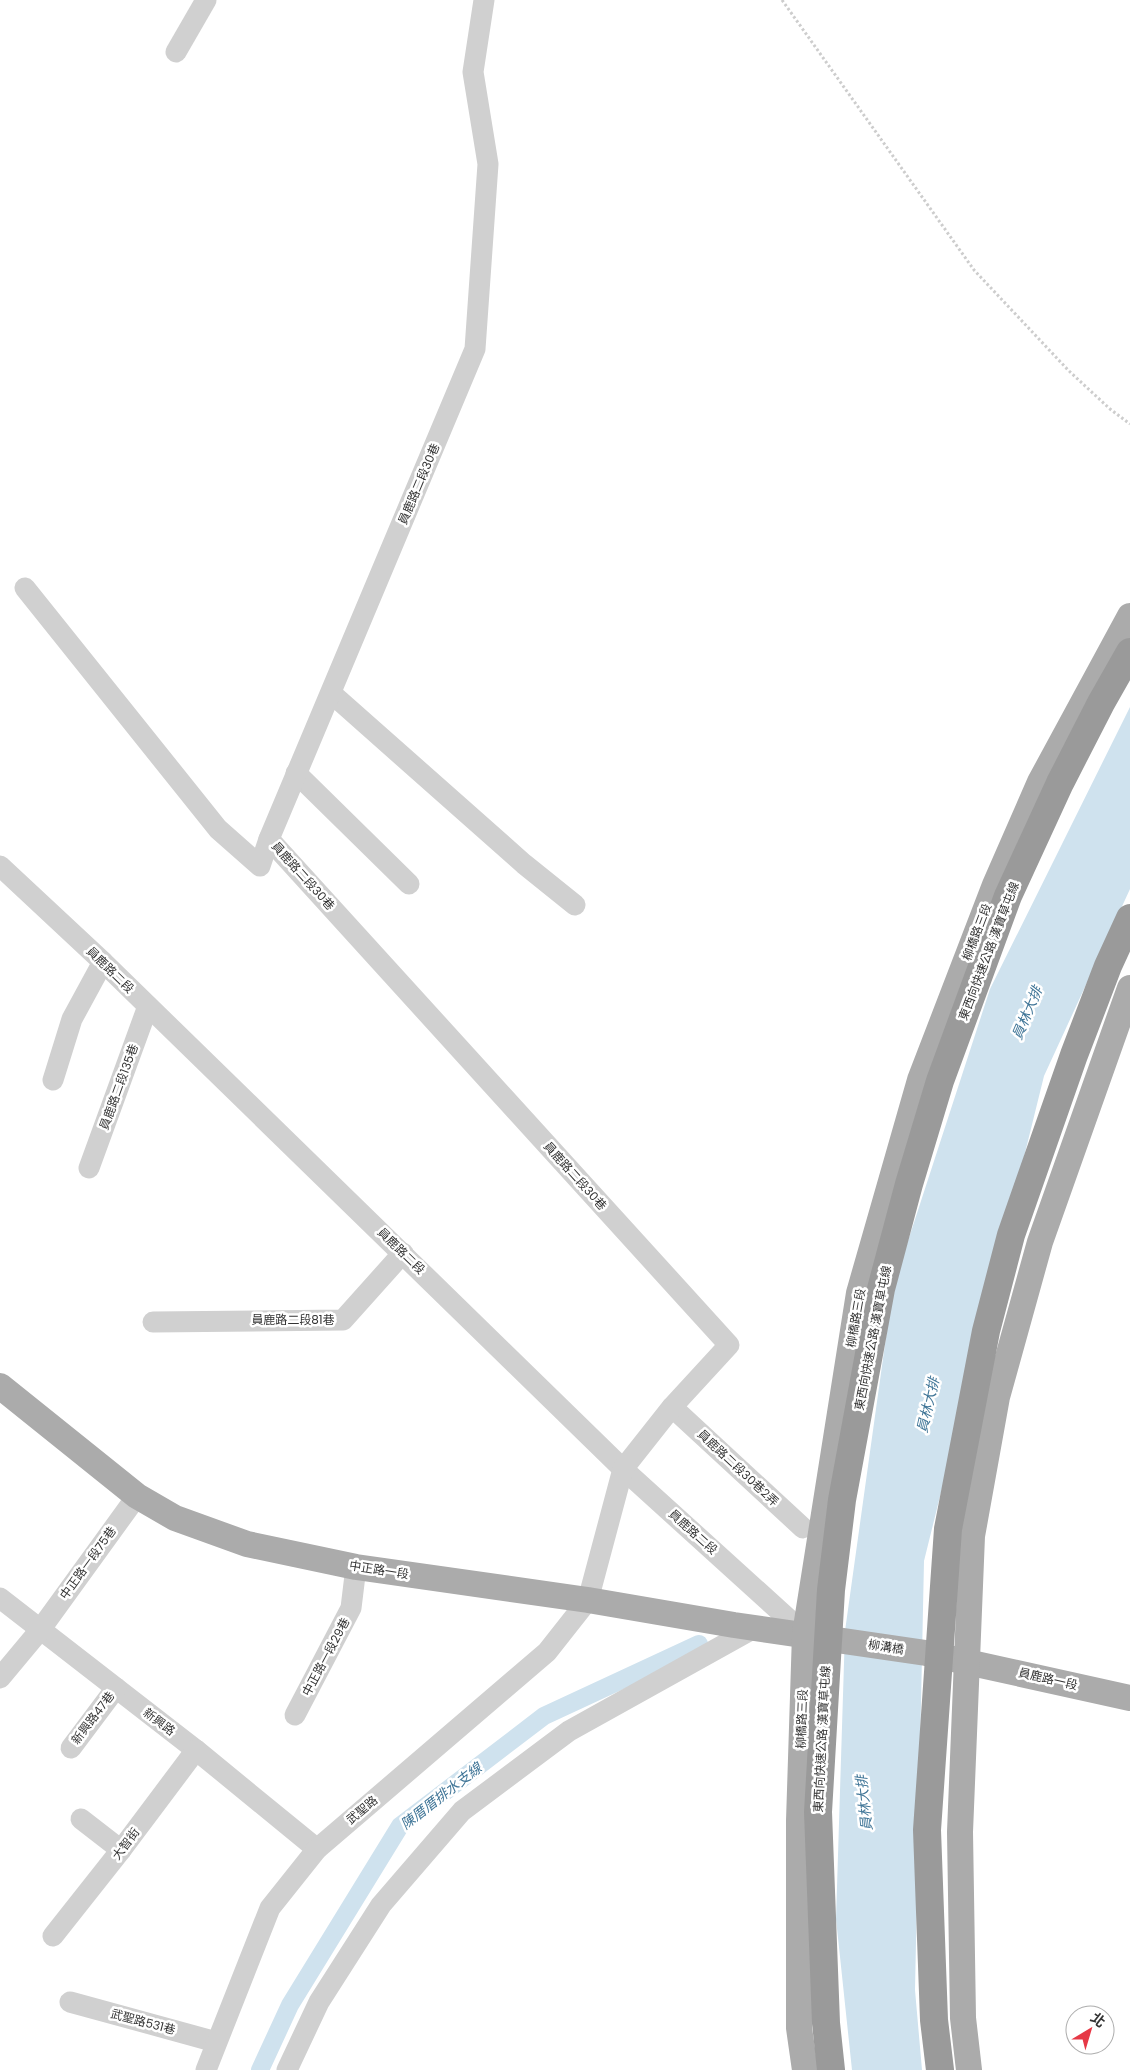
<svg xmlns="http://www.w3.org/2000/svg" width="1130" height="2070" viewBox="0 0 1130 2070" font-family="Poppins,'Noto Sans TC',sans-serif">
<style>
.water{fill:#cfe2ee}
.lines{fill:none;stroke-linecap:round;stroke-linejoin:round}
.canal{stroke:#cfe2ee;stroke-width:18}
.path{stroke:#cdcdcd;stroke-width:3;stroke-dasharray:2.5 2.5;stroke-linecap:butt}
.minor{stroke:#d0d0d0;stroke-width:21}
.major{stroke:#ababab;stroke-width:26}
.highway-bridge{stroke:#9a9a9a;stroke-width:28}
.labels{text-anchor:middle;stroke-width:5;stroke-linejoin:round;paint-order:stroke}
.street-label{font-size:12px;fill:#333;stroke:#fff}
.water-label{font-size:14px;font-style:italic;fill:#3f7597;stroke:#fff}
</style>
<rect width="100%" height="100%" fill="#fff"/>
<polygon class="water" points="1130,707 1130,889 1044,1076 924,1561 915,1990 922,2070 852,2070 836,1919 845,1631 893,1287 990,989"/>
<g class="lines">
<polyline class="canal" points="260,2070 290,2005 400,1826 544,1716 699,1644"/>
<polyline class="path" points="782,0 974,270 1069,371 1110,409 1130,424"/>
<g class="minor">
<polyline points="176,52 206,0"/>
<polyline points="25,588 218,829 260,866 269,839"/>
<polyline points="331,693 524,864 575,905"/>
<polyline points="296,773 409,884"/>
<polyline points="0,866 103,962 623,1469 805,1634"/>
<polyline points="53,1080 72,1019 103,962"/>
<polyline points="89,1168 148,1006"/>
<polyline points="153,1322 343,1320 403,1253"/>
<polyline points="672,1407 803,1528"/>
<polyline points="0,1598 196,1750 317,1849"/>
<polyline points="0,1678 40,1630 137,1496"/>
<polyline points="295,1715 351,1608 356,1567"/>
<polyline points="71,1748 116,1688"/>
<polyline points="81,1819 121,1850"/>
<polyline points="53,1936 121,1850 196,1750"/>
<polyline points="70,2002 216,2042"/>
<polyline points="206,2070 270,1908 317,1849 547,1652 588,1600 623,1469 672,1407 729,1345 269,839 475,349 488,164 473,72 484,0"/>
<polyline points="287,2070 319,2002 381,1905 462,1811 569,1731 756,1627"/>
</g>
<g class="major">
<polyline points="0,1386 137,1496 175,1518 247,1544 356,1567 588,1600 734,1625 926,1653 1130,1698"/>
<polyline points="805,2070 799,2028 799,1821 805,1634 859,1293 920,1080 995,885 1040,782 1130,616"/>
<polyline points="969,2070 963,2018 960,1832 972,1536 997,1397 1040,1242 1130,988"/>
</g>
<g class="highway-bridge">
<polyline points="831,2070 826,2023 818,1812 831,1590 842,1500 881,1289 909,1184 940,1081 1008,896 1060,783 1101,703 1130,652"/>
<polyline points="940,2070 934,2020 927,1830 948,1529 986,1331 1011,1235 1074,1055 1108,966 1130,918"/>
</g>
</g>
<g class="labels">
<g class="street-label">
<text transform="translate(419 484) rotate(-67)" y="4">員鹿路二段30巷</text>
<text transform="translate(303 876) rotate(48)" y="4">員鹿路二段30巷</text>
<text transform="translate(977 932) rotate(-69)" y="4">柳橋路三段</text>
<text transform="translate(989 951) rotate(-69)" y="4">東西向快速公路 漢寶草屯線</text>
<text transform="translate(110 970) rotate(44)" y="4">員鹿路二段</text>
<text transform="translate(119 1087) rotate(-70)" y="4">員鹿路二段135巷</text>
<text transform="translate(575 1176) rotate(48)" y="4">員鹿路二段30巷</text>
<text transform="translate(401 1251) rotate(44)" y="4">員鹿路二段</text>
<text transform="translate(856 1318) rotate(-80)" y="4">柳橋路三段</text>
<text x="293" y="1324">員鹿路二段81巷</text>
<text transform="translate(873 1338) rotate(-79)" y="4">東西向快速公路 漢寶草屯線</text>
<text transform="translate(738 1468) rotate(43)" y="4">員鹿路二段30巷2弄</text>
<text transform="translate(693 1532) rotate(42)" y="4">員鹿路二段</text>
<text transform="translate(88 1563) rotate(-54)" y="4">中正路一段75巷</text>
<text transform="translate(379 1570) rotate(9)" y="4">中正路一段</text>
<text transform="translate(886 1647) rotate(9)" y="4">柳溝橋</text>
<text transform="translate(326 1657) rotate(-62)" y="4">中正路一段29巷</text>
<text transform="translate(1048 1679) rotate(13)" y="4">員鹿路一段</text>
<text transform="translate(93 1718) rotate(-53)" y="4">新興路47巷</text>
<text transform="translate(802 1719) rotate(-88)" y="4">柳橋路三段</text>
<text transform="translate(159 1722) rotate(37)" y="4">新興路</text>
<text transform="translate(822 1739) rotate(-87)" y="4">東西向快速公路 漢寶草屯線</text>
<text transform="translate(362 1810) rotate(-40)" y="4">武聖路</text>
<text transform="translate(126 1844) rotate(-53)" y="4">大智街</text>
<text transform="translate(143 2022) rotate(15)" y="4">武聖路531巷</text>
</g>
<g class="water-label">
<text transform="translate(1027 1013) rotate(-67)" y="5">員林大排</text>
<text transform="translate(928 1405) rotate(-77)" y="5">員林大排</text>
<text transform="translate(441 1796) rotate(-38)" y="5">陳厝厝排水支線</text>
<text transform="translate(864 1803) rotate(-96)" y="5">員林大排</text>
</g>
</g>
<g transform="translate(1090 2030) rotate(38)"><circle r="24" fill="#ffffff" stroke="#adadad"/>
<path d="M0-4L9 19L0 12L-9 19Z" fill="#e63946"/>
<text y="-8" font-size="14" font-weight="bold" text-anchor="middle" fill="#333333">北</text>
</g>
</svg>
